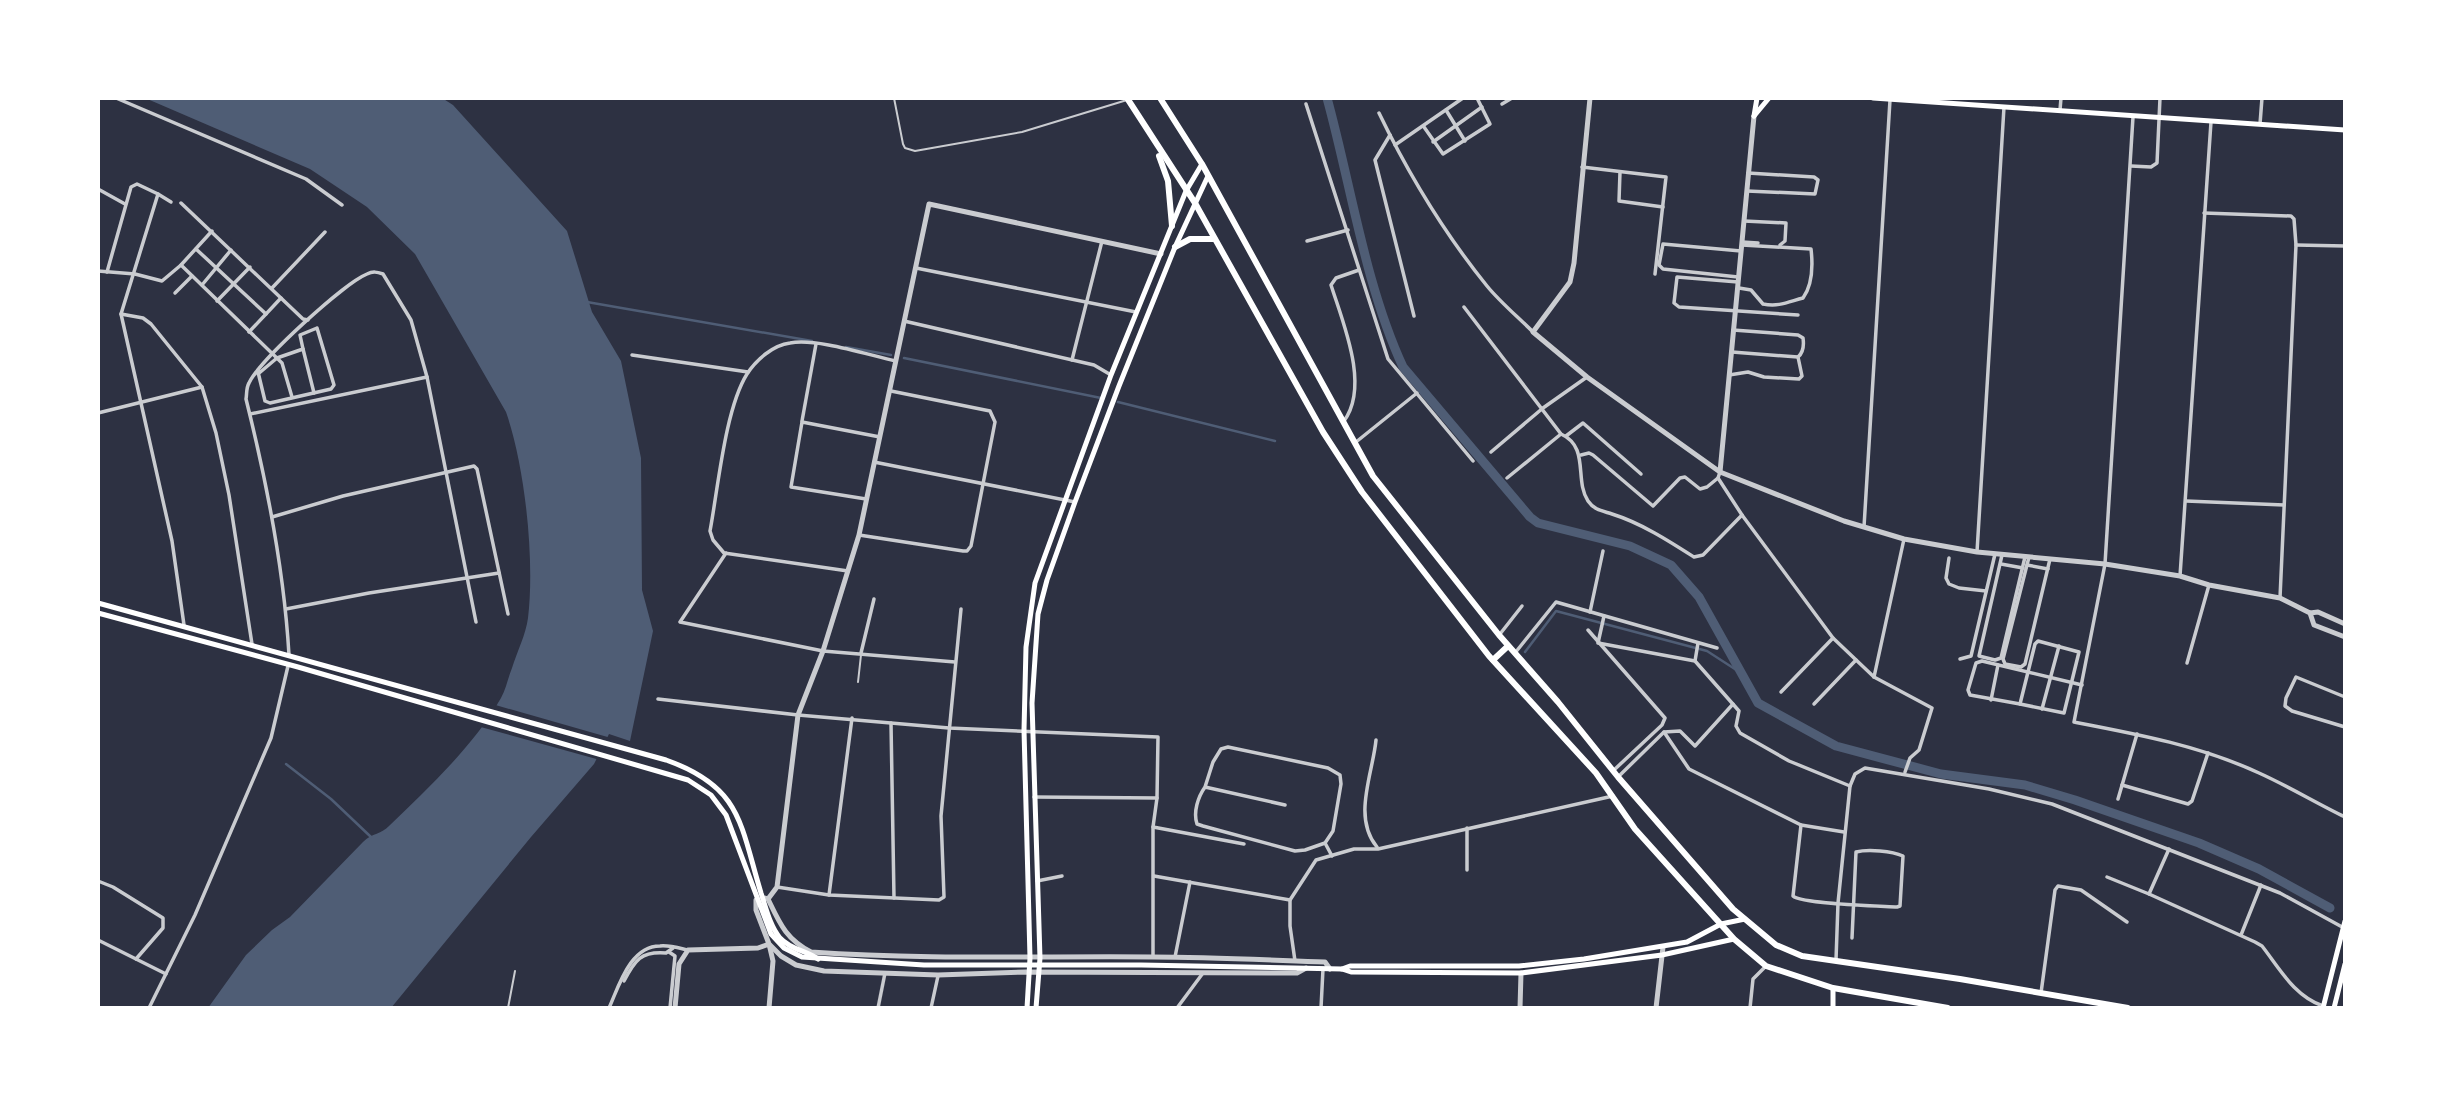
<svg xmlns="http://www.w3.org/2000/svg" width="2443" height="1106" viewBox="0 0 2443 1106" font-family="'PT Sans',sans-serif">
<style>
.water{fill:#4f5d75}
.pier{fill:#2d3142}
.lines{fill:none;stroke-linecap:round;stroke-linejoin:round}
.stream{stroke:#4f5d75;stroke-width:2.5}
.canal{stroke:#4f5d75;stroke-width:9}
.service{stroke:#caccd0;stroke-width:2}
.minor{stroke:#caccd0;stroke-width:3.5}
.tertiary{stroke:#caccd0;stroke-width:5}
.secondary{stroke:#fff;stroke-width:5}
.primary{stroke:#fff;stroke-width:6}
</style>
<rect width="100%" height="100%" fill="#2d3142"/>
<path class="water" d="M 145,98 L 442,98 L 453,105 L 567,231 L 592,312 L 621,361 L 641,458 L 642,590 L 653,631 L 630,741 L 609,734 L 594,764 L 531,837 L 391,1008 L 208,1008 L 246,955 L 272,930 L 290,917 L 363,842 C 372,833 382,834 389,826 C 428,788 473,747 501,698 C 506,689 508,678 512,668 C 517,652 526,634 528,618 C 535,560 525,466 506,412 L 415,254 L 367,207 L 310,169 Z"/>
<polygon class="pier" points="492,704 632,744 610,738 600,760 477,726"/>
<g class="lines">
<g class="stream">
<polyline points="587,302 812,341"/>
<polyline points="846,347 891,355"/>
<polyline points="904,358 1101,398"/>
<polyline points="1118,402 1275,441"/>
<polyline points="1525,652 1556,611 1707,651 1741,673"/>
<polyline points="286,764 331,799 371,837"/>
</g>
<path class="canal" d="M 1327,98 C 1351,185 1365,285 1403,367 L 1530,517 L 1538,523 L 1630,546 L 1671,565 L 1699,597 L 1758,703 L 1836,746 L 1941,774 L 2025,785 L 2075,800 L 2199,843 L 2259,869 L 2330,908"/>
<g class="service">
<polyline points="894,98 903,144 905,148 915,151 1022,132 1127,100"/>
<polyline points="858,682 861,655"/>
<polyline points="508,1008 515,971"/>
</g>
<g class="minor">
<polyline points="116,98 306,179 342,205"/>
<polyline points="1306,104 1388,359 1473,461"/>
<polyline points="1502,104 1512,98"/>
<polyline points="1446,110 1465,141"/>
<polyline points="2060,110 2061,98"/>
<path d="M 1379,113 C 1408,173 1445,234 1487,286 C 1500,302 1518,317 1533,332"/>
<path d="M 2133,117 L 2105,564 L 2074,722 C 2137,734 2201,746 2259,773 C 2288,786 2316,803 2345,817"/>
<polyline points="2260,124 2262,98"/>
<polyline points="1424,127 1443,154 1490,124 1477,98"/>
<polyline points="1390,135 1375,160 1414,316"/>
<polyline points="1433,142 1482,107"/>
<polyline points="1395,145 1463,98"/>
<polyline points="2131,166 2151,167 2157,163 2160,98"/>
<polyline points="1582,167 1666,177 1655,274"/>
<polyline points="1620,172 1619,201 1663,207"/>
<polyline points="98,189 125,204"/>
<polyline points="1747,191 1815,194 1818,180 1814,177 1748,173"/>
<polyline points="158,194 171,202"/>
<polyline points="181,203 303,319 308,320"/>
<polyline points="2204,213 2291,216 2294,219 2296,245 2280,598"/>
<polyline points="1744,221 1786,223 1785,241 1780,245"/>
<polyline points="1307,241 1348,230"/>
<polyline points="1742,242 1758,243"/>
<polyline points="2296,245 2345,246"/>
<polyline points="196,249 266,314"/>
<polyline points="181,265 282,363 292,397"/>
<polyline points="916,268 1136,312"/>
<polyline points="98,271 135,274 162,281 181,265 212,231"/>
<polyline points="107,272 131,187 137,184 158,194 121,314 172,541 184,625"/>
<polyline points="1738,277 1663,269 1659,265 1663,244 1741,251"/>
<polyline points="1738,282 1677,277 1674,303 1679,307 1798,315"/>
<polyline points="202,285 231,250"/>
<polyline points="272,288 325,232"/>
<path d="M 1739,288 L 1751,290 L 1763,304 C 1779,307 1788,302 1803,298 C 1813,284 1813,266 1811,249 L 1742,245"/>
<polyline points="175,293 192,276"/>
<polyline points="217,301 250,267"/>
<path d="M 1464,307 L 1561,434 C 1590,447 1574,480 1588,501 C 1594,510 1603,511 1612,514 C 1641,523 1669,541 1694,557 L 1703,555 L 1742,515"/>
<polyline points="121,314 143,318 151,324 202,387 216,433 229,495 252,644"/>
<polyline points="904,321 1094,365 1111,375"/>
<polyline points="249,332 281,298"/>
<polyline points="303,349 314,393"/>
<path d="M 1732,352 L 1798,357 C 1804,352 1804,345 1803,338 L 1798,335 L 1733,330"/>
<polyline points="632,355 748,372"/>
<polyline points="1072,360 1102,241"/>
<polyline points="258,370 258,372 265,401 270,403 331,389 334,385 317,328 300,335 303,349 277,358 258,374"/>
<polyline points="1729,375 1748,372 1764,377 1799,379 1802,376 1798,357"/>
<polyline points="98,413 202,387"/>
<polyline points="250,414 427,377"/>
<polyline points="802,421 816,344"/>
<path d="M 1344,421 C 1370,386 1343,323 1331,285 L 1336,278 L 1359,270"/>
<polyline points="1566,436 1583,423 1641,474"/>
<polyline points="1356,442 1417,393"/>
<polyline points="1491,452 1543,408 1587,377"/>
<polyline points="1581,455 1589,453 1593,455 1653,506 1680,478 1685,477 1700,489 1707,487 1718,478"/>
<polyline points="874,462 1075,502"/>
<polyline points="1720,472 1718,478 1742,515 1833,638 1874,677 1932,708 1919,750 1910,758 1905,772"/>
<polyline points="1507,478 1561,434"/>
<polyline points="866,499 791,487 802,422 880,437"/>
<polyline points="2186,501 2284,505"/>
<polyline points="272,517 343,496 474,466 477,469 508,614"/>
<polyline points="1864,527 1890,100"/>
<polyline points="859,535 963,551 967,551 971,546 995,422 990,411 891,391"/>
<polyline points="1977,552 2004,107"/>
<polyline points="726,553 680,622 823,651 955,662"/>
<polyline points="2002,555 1979,656 1995,660 2001,658 2025,557"/>
<polyline points="2029,557 2003,659 2005,664 2021,667 2025,664 2050,559"/>
<polyline points="1949,558 1946,578 1949,584 1959,588 1986,591"/>
<polyline points="2001,564 2023,568"/>
<polyline points="2027,565 2048,569"/>
<path d="M 848,571 L 724,553 L 713,540 L 710,531 C 718,489 725,409 747,374 C 756,360 773,345 790,343 C 817,338 868,355 896,361"/>
<polyline points="2180,576 2211,122"/>
<polyline points="286,609 369,593 499,573"/>
<polyline points="1590,612 1603,551"/>
<polyline points="1604,616 1598,643 1695,661 1739,711 1736,726 1740,733 1789,761 1850,786"/>
<polyline points="1588,630 1665,718 1662,725 1614,770"/>
<polyline points="1500,634 1522,606"/>
<polygon points="2038,641 2079,652 2064,713 2020,704 2035,644"/>
<polyline points="861,653 874,599"/>
<polyline points="1515,653 1556,602 1717,648"/>
<path d="M 289,655 C 284,569 267,483 246,399 C 247,394 246,388 249,383 C 260,360 343,284 367,274 C 373,271 377,272 383,274 L 411,320 L 427,377 L 476,622"/>
<polyline points="1960,659 1971,656 1995,554"/>
<polyline points="1695,661 1698,643"/>
<polyline points="2187,663 2209,585"/>
<polyline points="1874,677 1904,539"/>
<polyline points="1781,692 1833,638"/>
<polyline points="2345,697 2296,677 2286,698 2285,706 2292,711 2345,727"/>
<polyline points="658,699 798,715 949,728 1158,737 1157,798 1153,827 1153,957"/>
<polyline points="1991,700 1998,665"/>
<polyline points="1814,704 1856,660"/>
<polyline points="2020,704 1970,695 1968,690 1976,663 1982,661 2082,685"/>
<polyline points="2042,709 2059,646"/>
<polyline points="891,723 894,898"/>
<polyline points="1664,732 1689,769 1801,825 1844,832"/>
<path d="M 1376,740 C 1373,773 1352,817 1377,847"/>
<polyline points="1618,777 1664,732 1680,731 1695,746 1733,704"/>
<polyline points="2122,785 2188,804 2192,801 2208,753"/>
<path d="M 1205,787 L 1213,762 L 1221,749 L 1228,747 L 1328,768 L 1340,775 L 1341,784 L 1333,831 L 1325,843 L 1305,850 L 1295,851 L 1203,826 L 1197,824 C 1193,812 1198,797 1205,787 L 1285,805"/>
<polyline points="1034,797 1157,798"/>
<polyline points="2118,799 2137,734"/>
<path d="M 1801,825 L 1793,896 C 1801,904 1880,906 1897,907 L 1900,906 L 1903,856 C 1892,851 1868,849 1856,852 L 1852,938"/>
<polyline points="1153,827 1244,844"/>
<polyline points="1325,843 1332,856"/>
<path d="M 2169,849 L 2149,894 L 2255,942 L 2262,946 C 2280,969 2294,996 2323,1006"/>
<polyline points="1467,870 1467,828"/>
<polyline points="1154,876 1290,900"/>
<polyline points="2107,877 2149,894"/>
<polyline points="98,881 113,887 163,918 163,928 136,959"/>
<polyline points="1037,881 1062,876"/>
<polyline points="777,887 829,895 939,900 944,897 941,816 961,609"/>
<polyline points="829,895 852,718"/>
<polyline points="2241,935 2261,885"/>
<polyline points="98,940 166,974"/>
<polyline points="669,952 675,956 670,1008"/>
<polyline points="1175,957 1190,882"/>
<polyline points="1836,960 1838,903 1850,786 1855,774 1865,768 1989,789 2052,804 2280,893 2344,928"/>
<polyline points="1295,961 1290,926 1290,900 1316,860 1354,849 1378,849 1613,796"/>
<path d="M 624,981 C 635,960 641,951 666,953 L 673,948"/>
<polyline points="2041,993 2055,890 2058,886 2081,890 2127,922"/>
<polyline points="149,1008 195,915 271,738 288,666"/>
<path d="M 609,1008 C 619,986 630,946 660,946 C 669,945 679,948 688,950"/>
<polyline points="878,1008 885,973"/>
<polyline points="931,1008 938,976"/>
<polyline points="1177,1008 1203,973"/>
<polyline points="1321,1008 1323,969"/>
<polyline points="1750,1008 1753,979 1765,967"/>
</g>
<g class="tertiary">
<polyline points="1590,98 1574,263 1570,282 1533,332 1587,377 1720,472 1844,521 1904,539 1977,552 2105,564 2180,576 2209,585 2280,598 2310,613 2314,625 2345,637"/>
<polyline points="1720,472 1754,116"/>
<polyline points="2310,613 2318,612 2345,624"/>
<path d="M 765,898 L 768,899 C 780,924 786,939 811,952 C 925,960 1039,956 1153,957 C 1210,957 1268,960 1325,962 L 1330,969"/>
<polyline points="768,899 777,887 798,715 823,651 859,535 929,204 1161,254"/>
<polyline points="756,900 756,910 769,944 781,956 796,965 824,971 938,975 1026,972 1297,973 1306,968"/>
<polyline points="675,1008 679,964 688,950 758,948 769,944 773,961 769,1008"/>
<polyline points="1520,1008 1521,973"/>
<polyline points="1656,1008 1663,947"/>
</g>
<g class="secondary">
<polyline points="1873,98 2345,130"/>
<polyline points="1754,116 1769,98"/>
<polyline points="1754,116 1757,98"/>
<path d="M 98,603 L 666,760 C 742,787 740,824 761,893 C 766,908 770,926 780,938 C 791,950 805,950 818,959"/>
<polyline points="98,613 298,667 688,780 711,795 726,815 771,934 784,948 802,957 924,965 1141,965 1342,969 1351,972 1521,973 1662,955 1734,939"/>
<polyline points="1342,969 1350,966 1519,966 1584,959 1687,942 1721,924 1745,919"/>
<polyline points="1833,988 1833,1008"/>
<polyline points="1027,1008 1030,958 1024,730 1026,647 1035,583 1111,375 1186,191 1202,164"/>
<polyline points="1036,1008 1040,958 1032,703 1038,614 1047,580 1075,502 1119,386 1175,247 1208,176"/>
<polyline points="2323,1008 2345,921"/>
<polyline points="2334,1008 2345,964"/>
</g>
<g class="primary">
<polyline points="1127,98 1195,203 1323,432 1362,492 1489,656 1596,773 1635,829 1734,939 1766,966 1833,988 1948,1008"/>
<polyline points="1160,98 1202,164 1373,476 1499,635 1558,702 1618,777 1733,909 1776,945 1802,956 1960,979 2128,1008"/>
<polyline points="1159,156 1168,181 1172,226"/>
<polyline points="1175,247 1190,239 1213,239"/>
<polyline points="1493,660 1508,646"/>
</g>
</g>
<rect width="2443" height="1106" fill="none" stroke="#ffffff" stroke-width="200"/>
</svg>
